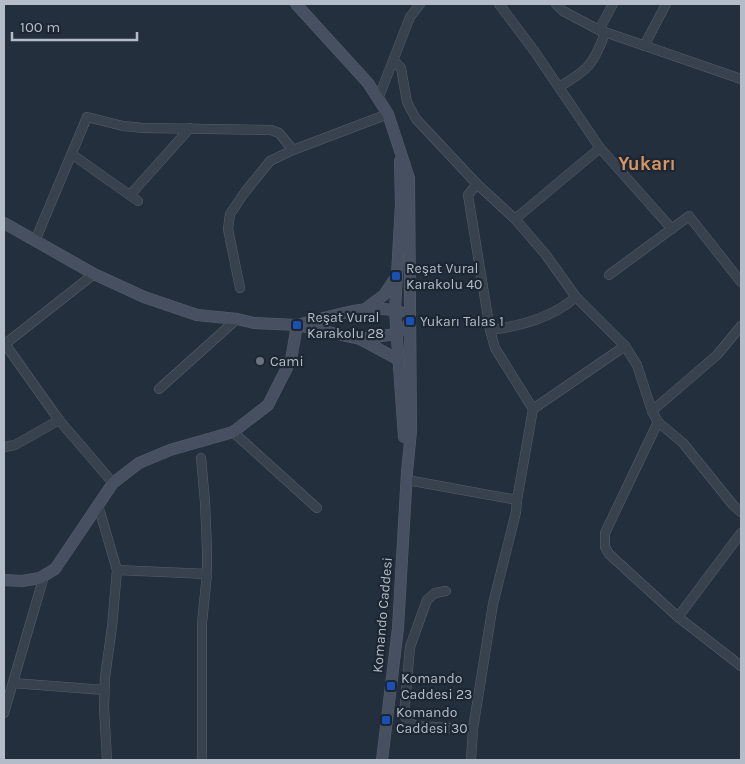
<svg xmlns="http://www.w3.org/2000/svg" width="745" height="764" viewBox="0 0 745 764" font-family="Karla,sans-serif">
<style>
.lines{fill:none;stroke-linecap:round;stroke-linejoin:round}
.street-casing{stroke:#565f6c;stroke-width:10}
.secondary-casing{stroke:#565f6c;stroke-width:12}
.street{stroke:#38414e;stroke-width:9}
.secondary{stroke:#465061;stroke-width:11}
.transit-dot{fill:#1a4fb4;stroke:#1d2633;stroke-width:2}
.worship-dot{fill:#6b7280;stroke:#1d2633;stroke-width:2}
.labels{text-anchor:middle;stroke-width:4.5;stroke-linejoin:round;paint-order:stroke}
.poi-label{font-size:14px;fill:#b4bcc9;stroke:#1d2633;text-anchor:start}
.street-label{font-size:14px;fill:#b4bcc9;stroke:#1d2633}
.district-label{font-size:19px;font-weight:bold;fill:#d59563;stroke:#1d2633}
</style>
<rect width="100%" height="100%" fill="#242f3e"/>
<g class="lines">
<g class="street-casing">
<g id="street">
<polyline points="499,4 535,52 600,148 672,229"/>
<polyline points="556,4 563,11 599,30 741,79"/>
<polyline points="599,30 613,4"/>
<polyline points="644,46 666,4"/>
<polyline points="394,61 401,68 407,102 416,119 477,184 515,219 546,255 576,297 625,346 637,365 652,411 717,355 741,326"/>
<path d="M 559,87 C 588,70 594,64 605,33"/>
<polyline points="378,99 410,17 420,4"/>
<polyline points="73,155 138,201"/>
<polyline points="477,184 468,195 490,330 495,348 533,409"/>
<polyline points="130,195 190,128"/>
<polyline points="515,219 600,148"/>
<polyline points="35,241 87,117 123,126 144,128 271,130 279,133 293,150"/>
<polyline points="94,274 5,344 59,420 113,483"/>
<polyline points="609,275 689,216 741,282"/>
<polyline points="240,288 228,229 230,214 245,192 270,161 293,150 388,114"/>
<path d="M 490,330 C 521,326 552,318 576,297"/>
<polyline points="159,389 237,319"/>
<polyline points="652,411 658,422 605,533 605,547 609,554 678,617 741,533"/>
<polyline points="658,422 683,443 733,505 741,512"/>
<polyline points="233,432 317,508"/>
<polyline points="4,447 15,445 59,420"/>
<polyline points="201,458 205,502 207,549 207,574 202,623 202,760"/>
<polyline points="407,480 517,500 533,409 625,346"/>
<polyline points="98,505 117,570 112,627 105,677 104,707 107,760"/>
<polyline points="117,570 207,574"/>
<polyline points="446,591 435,593 427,600 410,647 404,715 408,722 416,726 473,729 493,604 516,512 517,500"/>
<polyline points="678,617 741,666"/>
<polyline points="13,683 104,690"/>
<polyline points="4,713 44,576"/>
<polyline points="471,760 473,729"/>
</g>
</g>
<g class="secondary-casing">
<g id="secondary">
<polyline points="296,4 368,83 388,114 409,178 411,431 407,472 398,628 382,760"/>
<polyline points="400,161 401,204 395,310 404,437"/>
<polyline points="4,223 94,274 144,297 197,315 237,319 254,323 297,325 360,339 396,334 407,327 410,321"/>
<polyline points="365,309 384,295 396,277"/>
<path d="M 301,324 C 331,317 369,302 400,312"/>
<polyline points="360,339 399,360"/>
<polyline points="4,580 22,581 40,578 55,569 113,483 139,463 170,450 233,432 268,405 291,360 297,325"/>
</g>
</g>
<use href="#street" class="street"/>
<use href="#secondary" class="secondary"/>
</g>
<g class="transit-dot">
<rect x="391" y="271" width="10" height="10" rx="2.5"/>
<rect x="405" y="316" width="10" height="10" rx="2.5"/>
<rect x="292" y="320" width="10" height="10" rx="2.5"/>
<rect x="386" y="681" width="10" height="10" rx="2.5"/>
<rect x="381" y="715" width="10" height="10" rx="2.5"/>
</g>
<circle class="worship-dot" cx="260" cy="361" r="5"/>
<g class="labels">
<g class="poi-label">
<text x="406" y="273">Reşat Vural<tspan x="406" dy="16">Karakolu 40</tspan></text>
<text x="307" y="322">Reşat Vural<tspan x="307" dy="16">Karakolu 28</tspan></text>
<text x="420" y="326">Yukarı Talas 1</text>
<text x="270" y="366">Cami</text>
<text x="401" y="683">Komando<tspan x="401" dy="16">Caddesi 23</tspan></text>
<text x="396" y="717">Komando<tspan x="396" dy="16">Caddesi 30</tspan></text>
</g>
<g class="street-label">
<text transform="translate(382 615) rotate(-85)" y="5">Komando Caddesi</text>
</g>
<g class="district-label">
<text x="647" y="170">Yukarı</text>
</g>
</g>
<rect width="745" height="764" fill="none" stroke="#b4bcc9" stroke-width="10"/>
<path d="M12 32v8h125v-8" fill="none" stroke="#b4bcc9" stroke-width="2.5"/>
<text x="20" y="32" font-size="15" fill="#b4bcc9" stroke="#1d2633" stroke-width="4" paint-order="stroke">100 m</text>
</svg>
